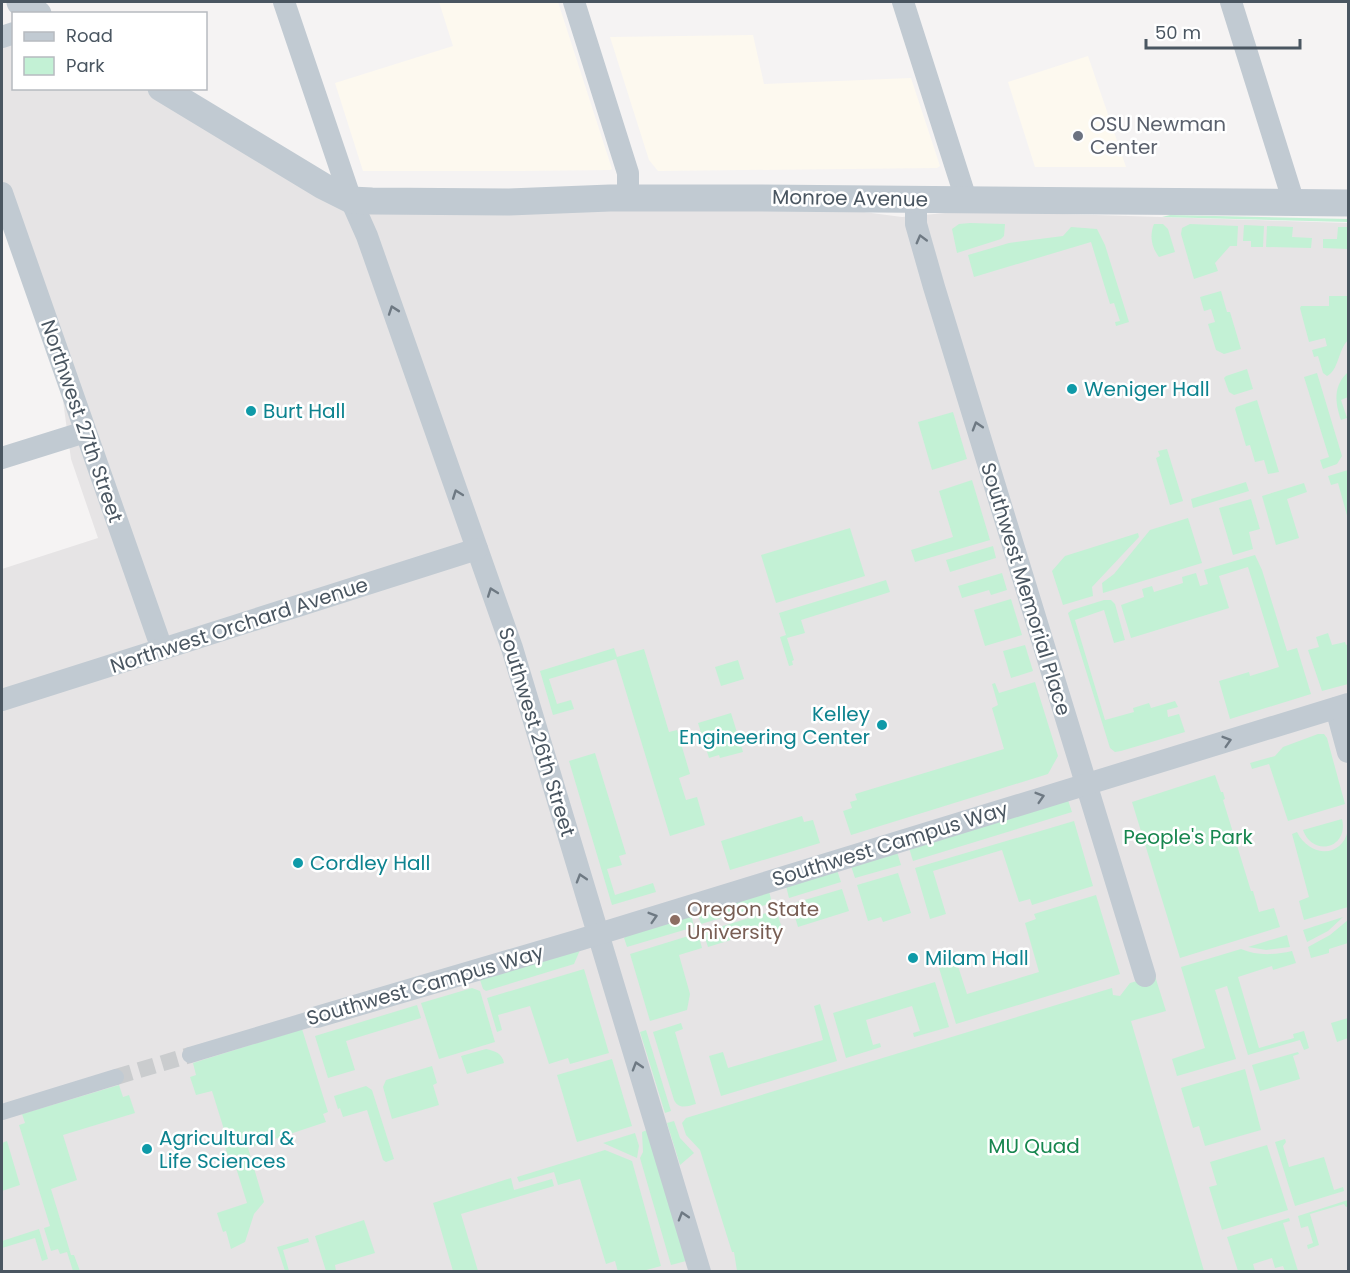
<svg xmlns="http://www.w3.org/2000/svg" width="1350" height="1273" viewBox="0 0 1350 1273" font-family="Poppins,sans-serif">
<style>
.commercial{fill:#fdf9ef}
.education{fill:#e6e4e5}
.green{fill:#c3f1d5}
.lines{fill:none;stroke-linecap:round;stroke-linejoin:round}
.pedestrian-tunnel{stroke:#caccce;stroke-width:16;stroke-dasharray:16 8;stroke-linecap:butt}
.pedestrian{stroke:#c1cad2;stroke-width:16}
.minor{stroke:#c1cad2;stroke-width:22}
.tertiary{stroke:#c1cad2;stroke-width:27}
.oneway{stroke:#6e7983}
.worship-dot{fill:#6b7280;stroke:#fff;stroke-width:2}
.culture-dot{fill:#0f9aa8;stroke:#fff;stroke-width:2}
.education-dot{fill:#8d6e63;stroke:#fff;stroke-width:2}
.labels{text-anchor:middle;stroke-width:5;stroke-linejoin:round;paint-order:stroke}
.worship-label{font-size:20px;fill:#5b616d;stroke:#fff;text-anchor:start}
.street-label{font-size:20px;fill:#4a5661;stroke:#fff}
.culture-label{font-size:20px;fill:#0d838f;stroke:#fff;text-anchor:start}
.park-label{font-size:20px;fill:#17864f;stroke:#fff}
.education-label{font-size:20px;fill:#785e54;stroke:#fff;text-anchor:start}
</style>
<rect width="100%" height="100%" fill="#f5f3f3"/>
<g class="commercial">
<polygon points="439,2 558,2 612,169 610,170 518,171 363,171 335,83 453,46"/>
<polygon points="753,35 764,84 911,78 940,166 937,168 658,171 649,160 610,37"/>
<polygon points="1088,56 1126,167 1035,167 1008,82"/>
</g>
<polygon class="education" points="13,37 14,88 154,89 345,205 757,198 902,217 967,211 1348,223 1348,1271 2,1271 2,569 98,538 71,459 53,328 2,181 2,42"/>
<g class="green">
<polygon points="1170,215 1348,219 1348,222 1162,217"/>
<polygon points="970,223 1005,224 1004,236 1001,239 957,253 952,229 959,224"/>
<path d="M 1154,224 L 1163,224 L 1168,229 L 1175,252 L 1159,257 C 1152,248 1149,236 1154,224 Z"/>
<polygon points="1190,224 1238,226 1237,246 1230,246 1215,263 1218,271 1194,279 1181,234 1182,228"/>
<polygon points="1244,225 1264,226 1263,247 1251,247 1251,241 1243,241"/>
<polygon points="1267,226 1293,227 1292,237 1312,238 1311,248 1266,247"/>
<polygon points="1071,227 1097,229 1105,245 1129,322 1116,326 1115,322 1120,321 1114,303 1110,304 1091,242 974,277 968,255 1009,243 1063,236"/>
<polygon points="1338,227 1348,227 1348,249 1323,248 1323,239 1337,239"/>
<polygon points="1221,291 1227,312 1230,312 1241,349 1224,354 1216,350 1208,324 1215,322 1211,309 1204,311 1200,297"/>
<path d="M 1329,296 L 1348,296 L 1348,340 C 1338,350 1339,370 1327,376 L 1323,373 L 1318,356 L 1314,357 L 1312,350 L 1327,346 L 1325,338 L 1309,342 L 1300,308 L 1301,306 L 1329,306 Z"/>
<polygon points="1247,369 1253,389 1234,395 1229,392 1224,378 1226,376"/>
<path d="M 1348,372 L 1348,397 L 1341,400 L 1347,418 L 1341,420 C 1335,402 1333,386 1348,372 Z"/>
<polygon points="1317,373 1342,456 1337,464 1323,469 1320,460 1329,457 1304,377"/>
<polygon points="1257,400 1279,472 1268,474 1264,460 1255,462 1250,445 1246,446 1235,409 1236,407"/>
<polygon points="953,412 967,459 932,470 918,422"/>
<polygon points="1167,449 1183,501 1170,505 1156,458 1160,456 1158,451"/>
<polygon points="1348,470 1348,519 1338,483 1331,485 1328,476"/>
<polygon points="972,480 990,540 915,562 911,550 953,537 939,491"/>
<polygon points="1246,482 1249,491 1193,508 1191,499"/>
<polygon points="1304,483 1307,492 1287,499 1299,538 1276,545 1262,496"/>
<polygon points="1251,499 1260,529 1249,532 1253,549 1233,555 1219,508"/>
<polygon points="1188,518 1202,563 1103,593 1102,583 1114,574 1150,530"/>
<polygon points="850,528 865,576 776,603 761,555"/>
<polygon points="1138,533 1139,537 1092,587 1093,596 1063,605 1052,571 1065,556"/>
<polygon points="993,546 996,558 950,572 946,560"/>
<polygon points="1255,555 1262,570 1287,651 1297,648 1311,694 1230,719 1219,681 1249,672 1250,676 1279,667 1248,567 1219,576 1229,608 1131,638 1121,605 1144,597 1142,589 1152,586 1154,592 1183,583 1182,577 1196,573 1200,586 1208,584 1204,570"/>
<polygon points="1002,573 1007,590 991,595 989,590 962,598 958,586"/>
<polygon points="886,580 890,592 801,620 805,633 787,638 794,660 792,661 793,665 789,666 780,637 786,635 779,613"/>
<polygon points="1011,599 1022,635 985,646 974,610"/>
<polygon points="1104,600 1111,600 1115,604 1125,640 1114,643 1104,610 1075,620 1105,720 1134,712 1133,708 1149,703 1151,708 1175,701 1178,707 1167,710 1168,717 1179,714 1185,732 1121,751 1115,752 1110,748 1068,613 1072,610"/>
<polygon points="1328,633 1332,645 1345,642 1346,645 1348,644 1348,684 1322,691 1308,650 1319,647 1316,637"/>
<polygon points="1025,645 1033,671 1011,678 1003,651"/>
<polygon points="614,648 617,657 644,649 669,732 677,730 690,774 679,778 686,800 697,797 705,825 670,836 616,659 549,679 557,704 571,700 574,709 553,715 540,671"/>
<polygon points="738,660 744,679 721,686 715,667"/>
<polygon points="1035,682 1058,756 1048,774 851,835 843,811 852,808 850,802 857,800 855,794 1004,749 992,708 998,705 992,684 995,683 999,693"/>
<polygon points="731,713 743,752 720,758 719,755 709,758 698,723"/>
<polygon points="1318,734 1324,734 1327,738 1345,804 1288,821 1269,764 1252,769 1250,763 1275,756 1283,747"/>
<polygon points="595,753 626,854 619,856 622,865 607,869 615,895 653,883 656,892 612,905 569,761"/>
<polygon points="1215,775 1221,792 1223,792 1225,799 1223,800 1251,891 1253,891 1259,912 1274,908 1280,927 1180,958 1132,802"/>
<polygon points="1068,800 1072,812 913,861 909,848"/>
<polygon points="802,816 804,822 813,820 820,843 730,870 721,841"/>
<path d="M 1342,819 C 1349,848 1313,858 1303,830 Z"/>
<polygon points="1074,821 1093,886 1032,905 1030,899 1019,902 1002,850 933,871 946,914 930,919 915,868"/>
<path d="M 1348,830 L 1348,907 L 1304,920 L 1299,901 L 1309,897 L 1292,834 L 1297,832 C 1309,857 1342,859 1348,830 Z"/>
<polygon points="897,852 901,865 855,878 851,866"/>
<polygon points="837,870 841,882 789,898 786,886"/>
<polygon points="898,873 911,913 883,922 881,917 868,921 857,885"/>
<polygon points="842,889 849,911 798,927 791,904"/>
<polygon points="769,891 772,903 701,924 697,912"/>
<polygon points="1096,895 1120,974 956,1024 939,968 957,963 967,994 1039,972 1025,923 1036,919 1034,914"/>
<polygon points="776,910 783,931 776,933 773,927 708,947 703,932"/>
<polygon points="691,914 694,927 627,947 624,938 630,933"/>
<polygon points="1343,917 1328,931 1307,942 1303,930"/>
<polygon points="1348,920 1348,943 1329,949 1329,953 1311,958 1308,947 1330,935"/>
<polygon points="698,933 702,948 679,955 690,994 687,1010 650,1021 630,954"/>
<polygon points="1287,935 1290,947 1266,950 1248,947"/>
<path d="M 1241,949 C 1257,956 1275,955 1292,951 L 1296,963 L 1273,970 L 1272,966 L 1238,977 L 1259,1048 L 1294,1038 L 1293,1034 L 1304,1031 L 1309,1048 L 1304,1050 L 1300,1040 L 1248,1055 L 1227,986 L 1215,990 L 1236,1059 L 1177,1076 L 1172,1059 L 1205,1048 L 1181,967 Z"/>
<polygon points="580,950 574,964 486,991 483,989 480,980"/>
<polygon points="584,969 609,1053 570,1064 568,1058 549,1064 530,1006 498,1015 502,1030 497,1032 487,998"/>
<polygon points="1155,976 1166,1011 1131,1021 1204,1271 737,1271 734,1252 732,1252 700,1150 686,1135 682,1123 686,1118 1112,988 1113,995 1120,996 1130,983"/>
<polygon points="935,982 949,1027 914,1037 913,1033 920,1031 912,1006 866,1020 873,1045 880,1043 881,1047 846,1058 833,1013"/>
<polygon points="472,988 480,991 495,1042 439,1059 421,1003"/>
<polygon points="820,1004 837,1061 721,1096 709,1056 723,1052 728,1068 823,1040 814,1006"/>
<polygon points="417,1005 421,1018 346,1041 355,1070 328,1078 315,1036"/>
<polygon points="1348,1018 1348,1038 1337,1042 1331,1023"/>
<path d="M 681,1023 L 683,1029 L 675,1032 L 696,1104 C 688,1106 679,1110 674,1100 L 653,1032 Z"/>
<polygon points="302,1029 328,1112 323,1114 326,1122 248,1148 264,1202 254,1214 245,1242 231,1249 226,1231 223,1232 217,1213 247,1203 233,1158 229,1159 223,1140 227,1139 212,1091 196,1095 190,1077 196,1075 193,1063"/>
<polygon points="646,1030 671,1111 665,1113 640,1032"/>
<path d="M 486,1049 C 495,1051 502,1053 504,1063 L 467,1074 L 461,1056 Z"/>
<polygon points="1298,1052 1299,1054 1293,1056 1300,1079 1260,1091 1252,1065"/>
<polygon points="612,1059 632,1126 577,1142 557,1075"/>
<polygon points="432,1066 437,1083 433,1085 439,1105 392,1119 383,1087 386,1080"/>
<polygon points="1245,1069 1261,1130 1205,1146 1199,1126 1193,1128 1181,1088"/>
<polygon points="119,1085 123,1097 129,1095 135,1113 63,1135 77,1180 51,1189 71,1255 74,1255 80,1271 73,1271 67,1252 60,1254 58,1249 51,1251 44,1228 50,1226 19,1125 25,1123 22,1114"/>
<polygon points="366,1086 372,1090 394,1159 386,1162 383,1160 367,1110 343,1117 340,1108 338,1109 334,1096"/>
<polygon points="674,1121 680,1138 694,1153 680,1165 667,1123"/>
<polygon points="647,1130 686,1261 671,1265 640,1158 643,1152 642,1132"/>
<polygon points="635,1133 639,1146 637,1158 603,1143"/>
<polygon points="1285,1139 1286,1142 1283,1146 1289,1167 1324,1157 1334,1190 1343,1187 1344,1191 1295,1206 1275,1142"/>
<polygon points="7,1141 20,1185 2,1191 2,1143"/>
<polygon points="1267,1145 1288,1210 1222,1230 1209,1187 1217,1185 1210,1162"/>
<polygon points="605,1150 632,1161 661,1266 643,1271 618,1272 615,1261 606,1264 580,1179 558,1185 554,1172 519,1182 517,1177"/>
<polygon points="511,1178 514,1190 552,1179 554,1186 461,1214 478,1271 453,1271 433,1203"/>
<polygon points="1348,1200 1348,1206 1346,1207 1344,1204 1310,1214 1319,1245 1308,1249 1307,1245 1313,1243 1308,1226 1301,1228 1298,1216"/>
<polygon points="1289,1218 1290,1221 1283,1223 1298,1271 1285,1271 1283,1266 1275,1268 1272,1258 1253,1264 1255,1271 1238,1271 1227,1237"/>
<polygon points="364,1220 375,1253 335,1265 336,1271 326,1271 315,1236"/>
<polygon points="39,1229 48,1259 42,1261 35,1238 2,1248 2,1241"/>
<polygon points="308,1238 309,1242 283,1250 289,1271 285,1271 277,1247"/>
</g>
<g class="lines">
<polyline class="pedestrian-tunnel" points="116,1077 190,1055"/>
<g class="pedestrian">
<polyline points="190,1055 317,1017"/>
<polyline points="2,1112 116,1077"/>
</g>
<g class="minor">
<polyline points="284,2 351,200 367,236 512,648 700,1272"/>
<polyline points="574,2 628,173 628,198"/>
<polyline points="903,2 966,199"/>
<polyline points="1231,2 1294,203"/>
<polyline points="2,37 14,33"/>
<polyline points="2,193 162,649"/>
<polyline points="916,199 916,224 934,287 1145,976"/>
<polyline points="2,458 85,432"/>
<polyline points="2,700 477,549"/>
<polyline points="1336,708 1348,752"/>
<polyline points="317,1017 579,940 1348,704"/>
</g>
<g class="tertiary">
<polyline points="20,2 38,14"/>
<polyline points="161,88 323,186 351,200 372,201 509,202 610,198 757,198 1348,203"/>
</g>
</g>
<defs><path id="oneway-chevron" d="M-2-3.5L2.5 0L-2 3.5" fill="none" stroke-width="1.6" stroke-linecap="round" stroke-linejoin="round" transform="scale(1.5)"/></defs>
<g class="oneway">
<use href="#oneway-chevron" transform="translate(921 239) rotate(-105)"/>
<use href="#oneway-chevron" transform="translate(393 310) rotate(-109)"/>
<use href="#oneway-chevron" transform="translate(977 426) rotate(-107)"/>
<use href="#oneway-chevron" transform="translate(457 494) rotate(-110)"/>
<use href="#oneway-chevron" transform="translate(492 592) rotate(-110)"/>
<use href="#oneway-chevron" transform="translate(1227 741) rotate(-17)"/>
<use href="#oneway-chevron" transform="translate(1040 797) rotate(-17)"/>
<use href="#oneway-chevron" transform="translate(581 878) rotate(-107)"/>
<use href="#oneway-chevron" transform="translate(653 917) rotate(-17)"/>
<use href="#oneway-chevron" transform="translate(637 1066) rotate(-107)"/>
<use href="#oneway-chevron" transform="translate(683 1216) rotate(-107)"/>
</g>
<circle class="worship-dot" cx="1078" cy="136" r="6"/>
<g class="culture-dot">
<circle cx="1072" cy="389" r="6"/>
<circle cx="251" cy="411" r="6"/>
<circle cx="882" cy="725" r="6"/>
<circle cx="298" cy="863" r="6"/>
<circle cx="913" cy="958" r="6"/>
<circle cx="147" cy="1149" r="6"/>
</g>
<circle class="education-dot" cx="675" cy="920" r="6"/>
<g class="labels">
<g class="worship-label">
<text x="1090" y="131">OSU Newman<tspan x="1090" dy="23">Center</tspan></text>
</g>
<g class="street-label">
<text transform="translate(850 198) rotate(1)" y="7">Monroe Avenue</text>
<text transform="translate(82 421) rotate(71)" y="7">Northwest 27th Street</text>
<text transform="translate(1026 589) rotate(73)" y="7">Southwest Memorial Place</text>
<text transform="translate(239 625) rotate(-18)" y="7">Northwest Orchard Avenue</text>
<text transform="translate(537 732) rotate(73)" y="7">Southwest 26th Street</text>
<text transform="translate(890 844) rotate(-17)" y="7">Southwest Campus Way</text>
<text transform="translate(425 985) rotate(-16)" y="7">Southwest Campus Way</text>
</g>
<g class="culture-label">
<text x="1084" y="396">Weniger Hall</text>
<text x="263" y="418">Burt Hall</text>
<text x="870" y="721" text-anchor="end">Kelley<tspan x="870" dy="23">Engineering Center</tspan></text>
<text x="310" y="870">Cordley Hall</text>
<text x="925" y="965">Milam Hall</text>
<text x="159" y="1145">Agricultural &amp;<tspan x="159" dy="23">Life Sciences</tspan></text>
</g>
<g class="park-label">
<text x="1188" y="844">People's Park</text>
<text x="1034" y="1153">MU Quad</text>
</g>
<g class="education-label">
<text x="687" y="916">Oregon State<tspan x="687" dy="23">University</tspan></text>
</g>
</g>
<rect width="1350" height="1273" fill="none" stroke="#4a5661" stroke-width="6"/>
<rect x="12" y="12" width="195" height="78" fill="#ffffff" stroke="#b7bbc0" stroke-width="1.5"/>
<rect x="24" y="32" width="30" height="9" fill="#c1cad2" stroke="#b7bbc0" stroke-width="1.5"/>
<text x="66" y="42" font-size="18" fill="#4a5661">Road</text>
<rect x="24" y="57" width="30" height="18" fill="#c3f1d5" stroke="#b7bbc0" stroke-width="1.5"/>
<text x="66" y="72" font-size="18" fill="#4a5661">Park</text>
<path d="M1146 39v9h154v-9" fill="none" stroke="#4a5661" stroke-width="3"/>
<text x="1155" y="39" font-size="18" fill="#4a5661" stroke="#ffffff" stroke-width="4.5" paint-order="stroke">50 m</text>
</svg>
